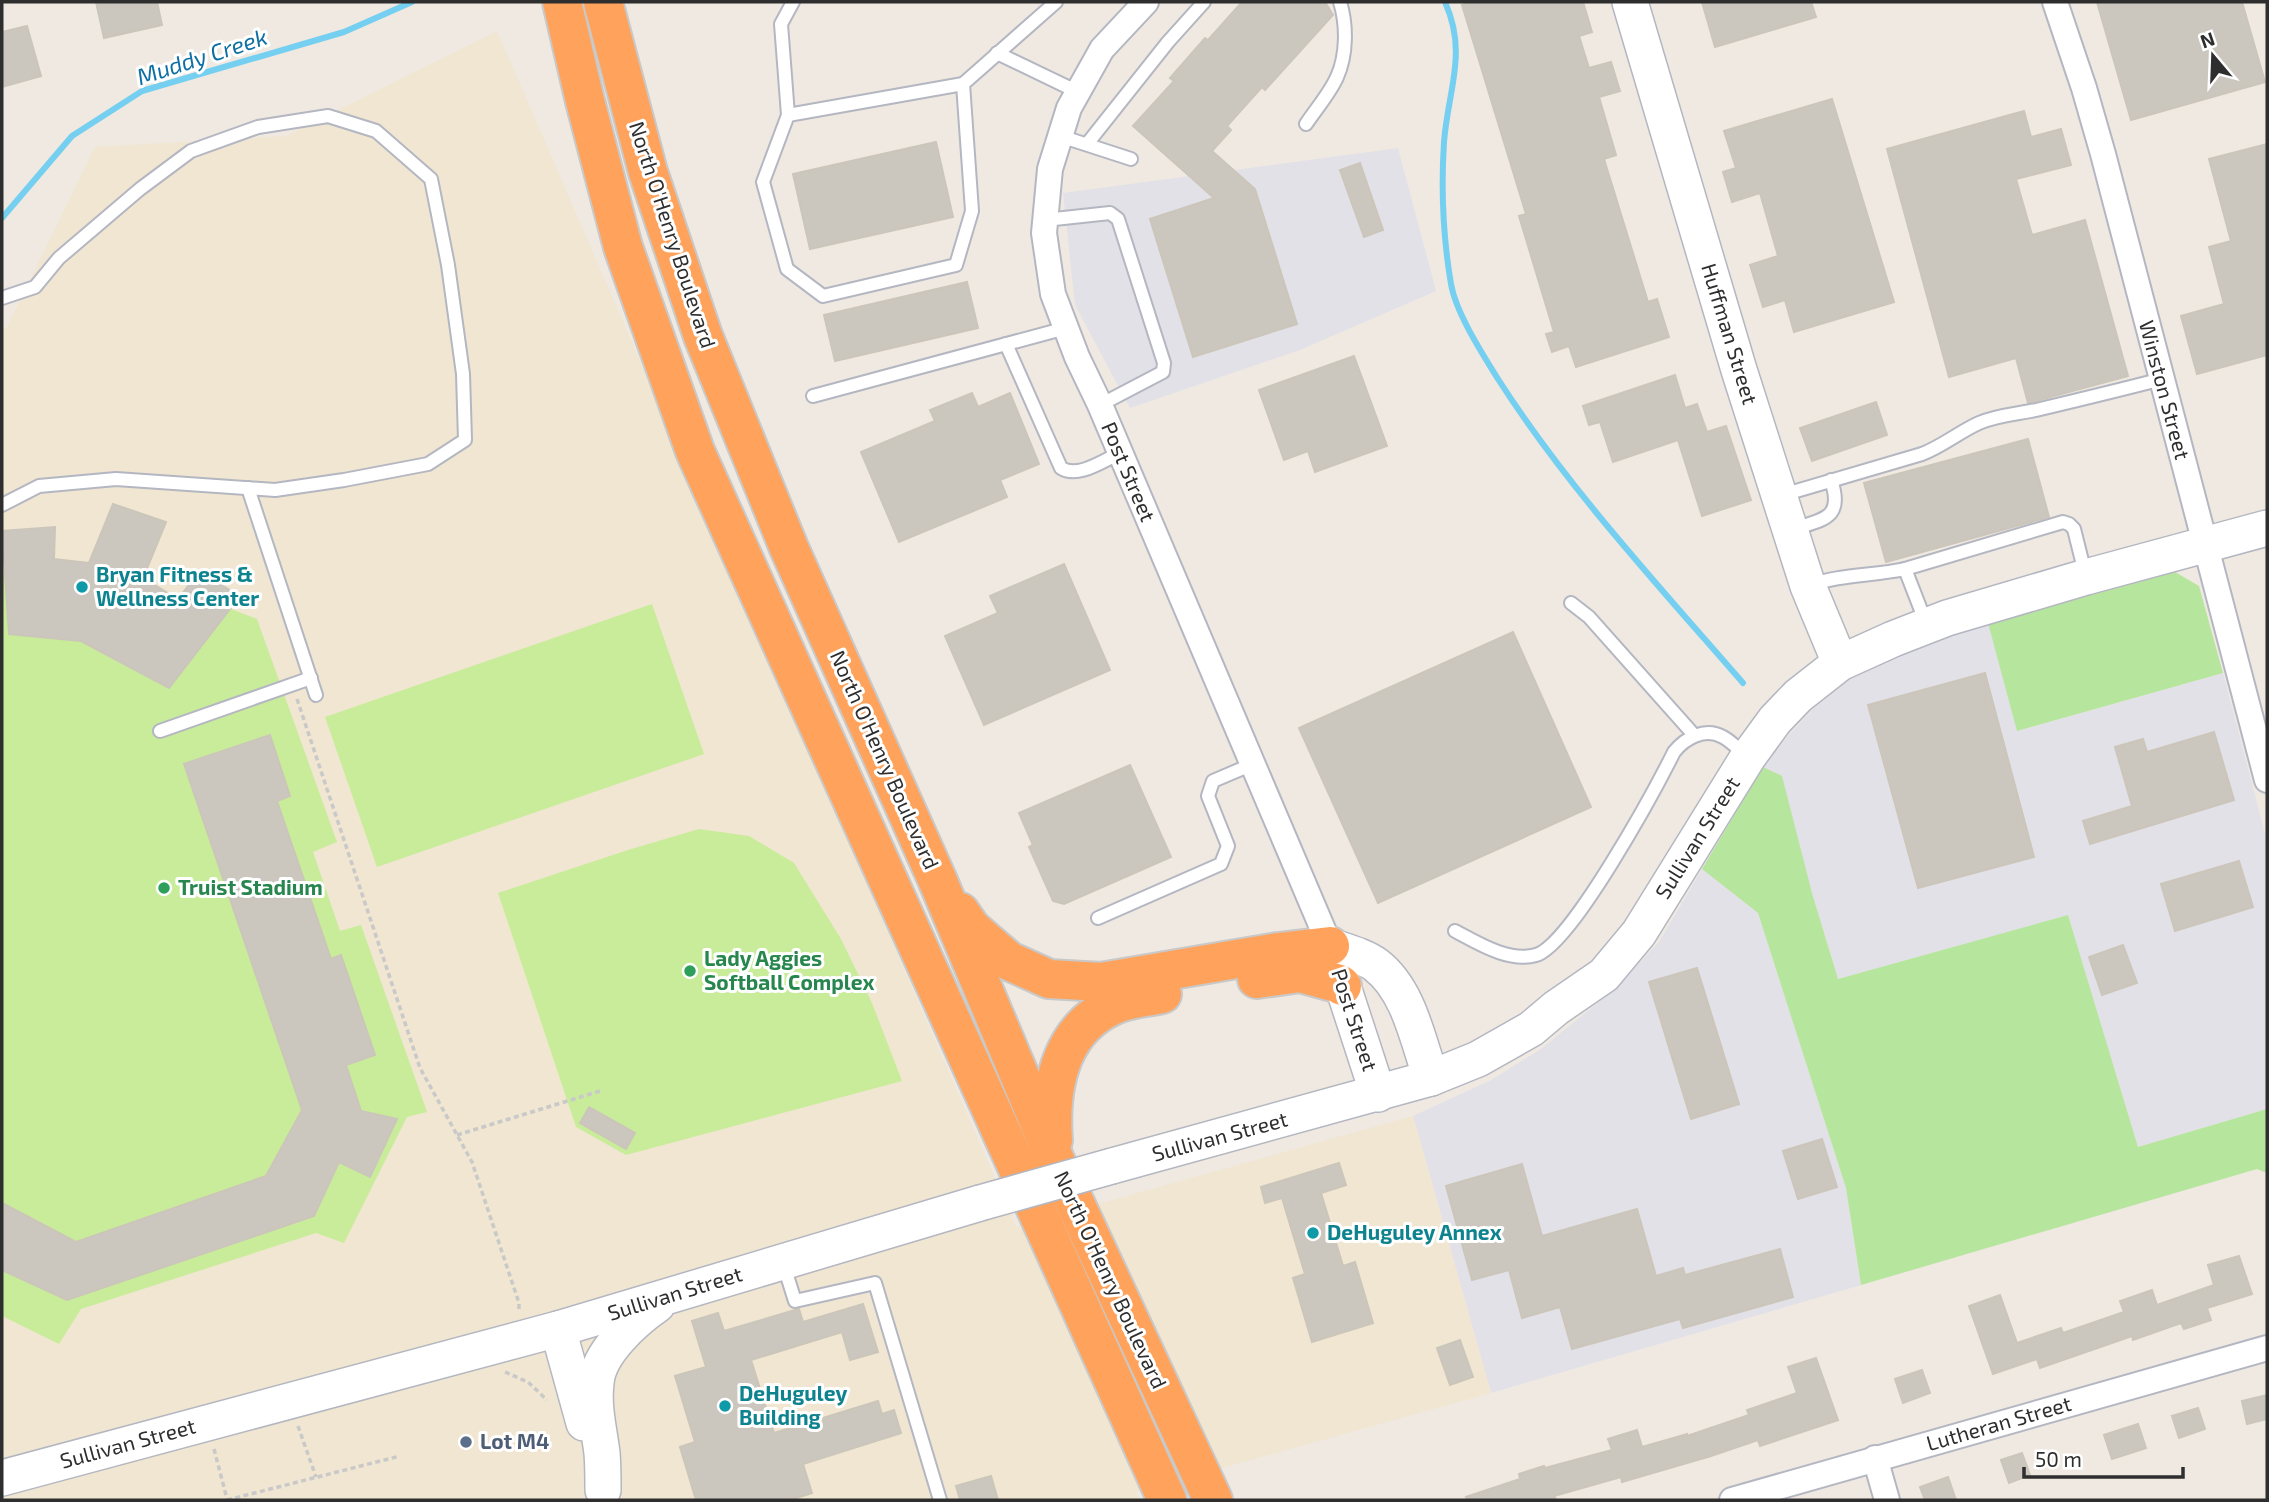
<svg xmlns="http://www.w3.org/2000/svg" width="2269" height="1502" viewBox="0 0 2269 1502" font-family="'Exo 2',sans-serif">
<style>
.industrial{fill:#e3e1e8}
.education{fill:#f0e6d1}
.green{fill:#b6e59e}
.pitch{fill:#c9ec9a}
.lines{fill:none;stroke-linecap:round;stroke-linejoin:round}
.stream{stroke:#75cff0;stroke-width:6}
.building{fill:#cbc7bf;stroke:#cbc5ba;stroke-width:2}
.lane-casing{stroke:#b4b7c1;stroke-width:16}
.street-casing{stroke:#b4b7c1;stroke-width:28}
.secondary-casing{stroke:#b4b7c1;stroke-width:38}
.highway-casing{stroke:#c9c9c9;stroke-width:42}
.path{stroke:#c9c9c9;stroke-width:3.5;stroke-dasharray:5 3.5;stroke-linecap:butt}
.lane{stroke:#fff;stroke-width:12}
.street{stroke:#fff;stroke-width:24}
.secondary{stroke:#fff;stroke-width:35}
.highway{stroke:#ffa35c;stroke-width:38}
.secondary-bridge-casing{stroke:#b4b7c1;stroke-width:38;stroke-linecap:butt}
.secondary-bridge{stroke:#fff;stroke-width:35}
.culture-dot{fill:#0f9aa8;stroke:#fff;stroke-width:2.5}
.leisure-dot{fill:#2e9e5b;stroke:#fff;stroke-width:2.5}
.service-dot{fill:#5c6f8a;stroke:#fff;stroke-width:2.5}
.labels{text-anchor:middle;stroke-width:6;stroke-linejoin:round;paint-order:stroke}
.street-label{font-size:21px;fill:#2e2e2e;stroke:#fff}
.culture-label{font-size:21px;font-weight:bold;fill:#0d838f;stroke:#fff;text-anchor:start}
.leisure-label{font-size:21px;font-weight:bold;fill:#27864d;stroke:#fff;text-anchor:start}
.service-label{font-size:21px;font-weight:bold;fill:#4e5e75;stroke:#fff;text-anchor:start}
.water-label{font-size:23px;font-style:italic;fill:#0d6fa3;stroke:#fff}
</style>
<rect width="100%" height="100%" fill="#efe9e1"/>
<g class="industrial">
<polygon points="1398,148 1436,291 1300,350 1130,408 1075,305 1063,193"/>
<polygon points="1988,623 2018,731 2223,673 2267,841 2267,1109 2138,1147 2068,915 1838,979 1812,893 1763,767 1774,751 1813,709 1848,681 1894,656"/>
<polygon points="1702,869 1758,913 1846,1188 1861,1285 1491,1393 1413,1116 1491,1080 1541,1049 1617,987 1659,942"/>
</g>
<polygon class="education" points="497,31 1016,1227 1413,1116 1491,1393 1136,1492 1139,1500 2,1500 2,330 6,329 95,147 286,136"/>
<g class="green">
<polygon points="2175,572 2199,586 2223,673 2017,731 1988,623"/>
<polygon points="1763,767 1782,776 1812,893 1838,979 2068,915 2138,1147 2267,1109 2267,1173 2257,1169 1861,1285 1846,1188 1758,913 1702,869"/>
</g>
<g class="pitch">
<polygon points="113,504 166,522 143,578 177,599 199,572 240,596 231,609 257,619 337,842 313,852 340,931 361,925 427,1112 407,1117 344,1243 316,1233 81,1309 59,1344 2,1316 2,575 5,574 2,531 55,527 54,559 89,563"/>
<polygon points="652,604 704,754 377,867 325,717"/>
<polygon points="699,829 749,836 794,863 841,939 872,1003 902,1081 626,1155 576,1127 498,893 628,850"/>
</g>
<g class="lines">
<g class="stream">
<path d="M 1445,2 C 1468,53 1448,90 1444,142 C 1441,189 1443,237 1451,284 C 1456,313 1482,353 1498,379 C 1568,488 1658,585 1743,683"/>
<polyline points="2,218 72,136 142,91 344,32 412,2"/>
</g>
</g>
<g class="building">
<polygon points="96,2 157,2 162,25 104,38"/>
<polygon points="1242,2 1325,2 1333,15 1265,90 1262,87 1227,126 1231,130 1212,151 1255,189 1297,324 1193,357 1150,219 1214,198 1133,126 1174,81 1170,78 1205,38 1208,40"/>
<polygon points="1473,2 1583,2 1592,32 1579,36 1589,68 1611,62 1620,91 1599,97 1616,155 1604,159 1648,302 1657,299 1669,337 1576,367 1569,346 1552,352 1546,334 1554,332 1519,216 1526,214 1462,5"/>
<polygon points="1702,2 1811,2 1816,17 1715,47"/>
<polygon points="2097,2 2242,2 2265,82 2131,120"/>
<polygon points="27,26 41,76 2,87 2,32"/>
<polygon points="1832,99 1894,302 1794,332 1785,300 1763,307 1750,265 1778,256 1760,193 1732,202 1723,172 1736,168 1724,131"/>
<polygon points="2024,111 2031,137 2061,129 2071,165 2016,179 2032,235 2085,220 2128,376 2028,403 2016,358 1949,377 1887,149"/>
<polygon points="936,142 953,217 810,249 793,174"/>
<polygon points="2267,144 2267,355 2197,374 2181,316 2224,304 2209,247 2231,241 2209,159"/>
<polygon points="1360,163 1383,230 1364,237 1340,170"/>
<polygon points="967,282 978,328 835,361 824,315"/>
<polygon points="1354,356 1387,446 1315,472 1308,451 1284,460 1259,390"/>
<polygon points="1675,375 1685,408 1697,404 1707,432 1726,426 1751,500 1702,516 1678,440 1613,462 1600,422 1589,425 1583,406"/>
<polygon points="972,393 978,407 1010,393 1039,464 1000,480 1007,497 899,542 861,452 935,421 930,410"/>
<polygon points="1876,402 1887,435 1812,461 1800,428"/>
<polygon points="2028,439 2049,517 1886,562 1864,483"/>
<polygon points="113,504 166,522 143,578 178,599 199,572 240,596 169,688 81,641 9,634 2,531 55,527 54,559 89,563"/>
<polygon points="1064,564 1110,670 984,725 945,636 998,613 990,596"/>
<polygon points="1513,632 1591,807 1378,903 1299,728"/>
<polygon points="1985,673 2034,857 1918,888 1868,705"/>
<polygon points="2214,732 2234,800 2090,844 2083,821 2132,806 2115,747 2143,739 2147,752"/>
<polygon points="270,735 290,796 277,801 331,959 341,955 375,1055 346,1065 361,1111 397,1119 370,1177 339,1162 314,1216 67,1300 2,1270 2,1203 76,1242 266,1176 302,1110 184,764"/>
<polygon points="1130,765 1171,857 1064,904 1053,901 1029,847 1033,845 1019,813"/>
<polygon points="2239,861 2253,907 2175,931 2161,884"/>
<polygon points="2123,945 2137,983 2102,995 2089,957"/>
<polygon points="1697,968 1739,1104 1691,1119 1649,982"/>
<polygon points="589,1107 635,1133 626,1149 580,1123"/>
<polygon points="1822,1139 1837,1187 1798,1199 1783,1151"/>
<polygon points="1339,1163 1346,1185 1321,1193 1343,1266 1355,1262 1373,1323 1312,1342 1293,1278 1305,1274 1282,1198 1265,1203 1261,1187"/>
<polygon points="1522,1164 1542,1236 1637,1209 1656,1276 1683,1268 1685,1275 1780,1249 1793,1297 1683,1328 1680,1319 1572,1349 1560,1307 1522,1318 1509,1270 1472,1280 1446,1186"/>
<polygon points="2239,1256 2252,1294 2207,1308 2211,1320 2184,1329 2181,1323 2133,1340 2132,1336 2040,1368 2037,1359 1993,1374 1969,1306 2000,1295 2017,1343 2061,1328 2063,1333 2124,1312 2120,1301 2152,1290 2157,1305 2214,1285 2208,1265"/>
<polygon points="863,1304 878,1352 850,1360 842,1332 751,1360 774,1433 878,1401 882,1414 894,1410 901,1433 803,1464 812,1493 790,1500 696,1500 680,1447 695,1442 675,1376 706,1367 692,1321 718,1313 724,1331 795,1310 799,1309 803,1322"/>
<polygon points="1460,1340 1473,1377 1450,1385 1437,1348"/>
<polygon points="1816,1358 1838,1420 1760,1446 1758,1440 1711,1456 1622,1482 1621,1477 1554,1496 1556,1500 1467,1500 1466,1497 1520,1479 1519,1474 1544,1466 1545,1468 1612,1450 1608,1439 1637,1430 1642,1447 1687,1434 1687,1436 1749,1415 1747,1410 1797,1393 1788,1367"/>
<polygon points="1922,1370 1930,1393 1903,1403 1895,1379"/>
<polygon points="2267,1395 2267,1419 2247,1424 2242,1401"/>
<polygon points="2198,1408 2205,1429 2179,1438 2172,1416"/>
<polygon points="2138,1424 2146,1448 2112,1459 2104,1435"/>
<polygon points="2022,1453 2030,1475 2009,1483 2001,1460"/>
<polygon points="991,1476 998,1500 960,1500 956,1486"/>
<polygon points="1948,1477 1956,1500 1925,1500 1920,1487"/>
</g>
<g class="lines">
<g class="lane-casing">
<g id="lane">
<polyline points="793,2 781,24 788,115 763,182 787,269 823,296 956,265 972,211 963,84 1056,2"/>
<polyline points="997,53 1078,92"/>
<polyline points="788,115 963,84"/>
<path d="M 1306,124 C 1316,109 1330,93 1337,77 C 1347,55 1347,25 1340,2"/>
<polyline points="1060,136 1131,159"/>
<polyline points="1087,144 1168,42 1204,2"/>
<polyline points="1045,220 1110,213 1118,219 1164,363 1163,372 1100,405"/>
<polyline points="2,298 35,287 59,258 140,189 191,151 258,127 328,116 376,131 431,179 448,265 463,374 465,440 428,464 344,480 275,490 116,479 39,486 2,505"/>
<path d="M 1006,344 L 1061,468 C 1078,479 1104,460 1120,453"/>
<polyline points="813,396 1066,328"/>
<polyline points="248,488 316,695"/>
<path d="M 1779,496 L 1922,454 C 1943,446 1959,432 1979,423 C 1997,415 2017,414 2036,410 C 2078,400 2120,390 2162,379"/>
<path d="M 1794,529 C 1824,519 1844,518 1831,480"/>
<polyline points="1905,569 2063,522 2069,524 2074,529 2085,573"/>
<path d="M 1808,586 C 1840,574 1872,576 1905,569 L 1926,623"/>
<polyline points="1571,603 1589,617 1694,735"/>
<polyline points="160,731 311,678"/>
<polyline points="1098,918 1221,864 1228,846 1208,796 1213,781 1253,764"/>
<path d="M 1455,931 C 1478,943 1509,963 1536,955 C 1571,945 1655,790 1674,752 C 1685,738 1705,727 1723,737 C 1731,741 1738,749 1745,755"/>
<polyline points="784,1266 795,1301 875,1283 940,1500"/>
</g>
</g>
<g class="street-casing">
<g id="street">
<polyline points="1146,2 1102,49 1069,108 1050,169 1044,233 1053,294 1077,357 1100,405 1330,946"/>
<polyline points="2055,2 2084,88 2103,154 2267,780"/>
<polyline points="1875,1458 1887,1500"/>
<polyline points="1732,1500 2267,1348"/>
</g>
</g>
<g class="secondary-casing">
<g id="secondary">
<polyline points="1630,2 1739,370 1808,586 1840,663"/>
<path d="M 1330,946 C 1344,951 1364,956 1376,965 C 1409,990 1418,1041 1431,1078"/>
<polyline points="1334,959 1378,1094"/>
<polyline points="1112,1166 1431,1078 1478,1059 1531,1029 1556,1008 1604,975 1639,933 1748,757 1775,720 1798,696 1840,663 1893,639 1947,618 2086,577 2267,528"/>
<polyline points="558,1329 584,1423"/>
<polyline points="2,1478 558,1329 980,1203"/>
<path d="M 603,1490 C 603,1478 603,1465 602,1453 C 599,1429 593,1407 596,1383 C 598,1353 634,1321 657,1305"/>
</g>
</g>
<g class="highway-casing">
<g id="highway">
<polyline points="562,2 585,101 623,247 695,451 1167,1500"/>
<polyline points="603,2 648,172 703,336 789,548 937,879 1055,1160 1213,1500"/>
<polyline points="960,912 971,928 1009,961 1049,979 1101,982 1278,952 1330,946"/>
<polyline points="1257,979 1300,973 1340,984 1342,986"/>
<path d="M 1053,1140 C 1049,1084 1061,1025 1119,1003 C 1133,998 1149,997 1162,994"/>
</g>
</g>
<g class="path">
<polyline points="297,699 420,1068 472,1162 519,1303 519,1312"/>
<polyline points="457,1135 600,1091"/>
<polyline points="505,1372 528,1382 547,1400"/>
<polyline points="298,1426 316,1477"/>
<polyline points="214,1449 227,1499"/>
<polyline points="227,1500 400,1456"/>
</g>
<use href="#lane" class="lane"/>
<use href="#street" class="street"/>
<use href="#secondary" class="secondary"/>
<use href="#highway" class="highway"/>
<g class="secondary-bridge-casing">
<polyline id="secondary-bridge" points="980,1203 1112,1166"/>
</g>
<use href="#secondary-bridge" class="secondary-bridge"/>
</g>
<g class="culture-dot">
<circle cx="82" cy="587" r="7"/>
<circle cx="1313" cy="1233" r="7"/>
<circle cx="725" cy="1406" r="7"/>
</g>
<g class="leisure-dot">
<circle cx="164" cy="888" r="7"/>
<circle cx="690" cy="971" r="7"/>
</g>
<circle class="service-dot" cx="466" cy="1442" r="7"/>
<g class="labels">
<g class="street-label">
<text transform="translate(672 235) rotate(72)" y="7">North O'Henry Boulevard</text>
<text transform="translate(1729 334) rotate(73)" y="7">Huffman Street</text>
<text transform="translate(2164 390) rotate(75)" y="7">Winston Street</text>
<text transform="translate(1128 472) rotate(67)" y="7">Post Street</text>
<text transform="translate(884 760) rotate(66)" y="7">North O'Henry Boulevard</text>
<text transform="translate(1698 838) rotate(-58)" y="7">Sullivan Street</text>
<text transform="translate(1354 1020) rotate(72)" y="7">Post Street</text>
<text transform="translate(1220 1137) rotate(-15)" y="7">Sullivan Street</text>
<text transform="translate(1110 1280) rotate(65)" y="7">North O'Henry Boulevard</text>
<text transform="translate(675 1294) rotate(-17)" y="7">Sullivan Street</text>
<text transform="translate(1999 1424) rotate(-16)" y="7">Lutheran Street</text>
<text transform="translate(128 1444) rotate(-15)" y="7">Sullivan Street</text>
</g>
<g class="culture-label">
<text x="96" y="582">Bryan Fitness &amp;<tspan x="96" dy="24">Wellness Center</tspan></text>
<text x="1327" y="1240">DeHuguley Annex</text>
<text x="739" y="1401">DeHuguley<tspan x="739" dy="24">Building</tspan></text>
</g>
<g class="leisure-label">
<text x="178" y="895">Truist Stadium</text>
<text x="704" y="966">Lady Aggies<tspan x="704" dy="24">Softball Complex</tspan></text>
</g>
<g class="service-label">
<text x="480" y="1449">Lot M4</text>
</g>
<g class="water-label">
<text transform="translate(202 57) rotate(-18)" y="8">Muddy Creek</text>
</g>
</g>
<rect width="2269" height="1502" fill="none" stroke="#2e2e2e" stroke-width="7"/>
<g transform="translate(2213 56) rotate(341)" stroke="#ffffff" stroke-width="5" paint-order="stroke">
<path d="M0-5L12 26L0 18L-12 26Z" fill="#2e2e2e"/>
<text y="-10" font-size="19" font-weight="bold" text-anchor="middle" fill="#2e2e2e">N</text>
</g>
<path d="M2024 1467v10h159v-10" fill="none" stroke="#2e2e2e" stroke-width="3.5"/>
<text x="2035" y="1467" font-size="21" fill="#2e2e2e" stroke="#ffffff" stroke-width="5" paint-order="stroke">50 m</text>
</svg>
